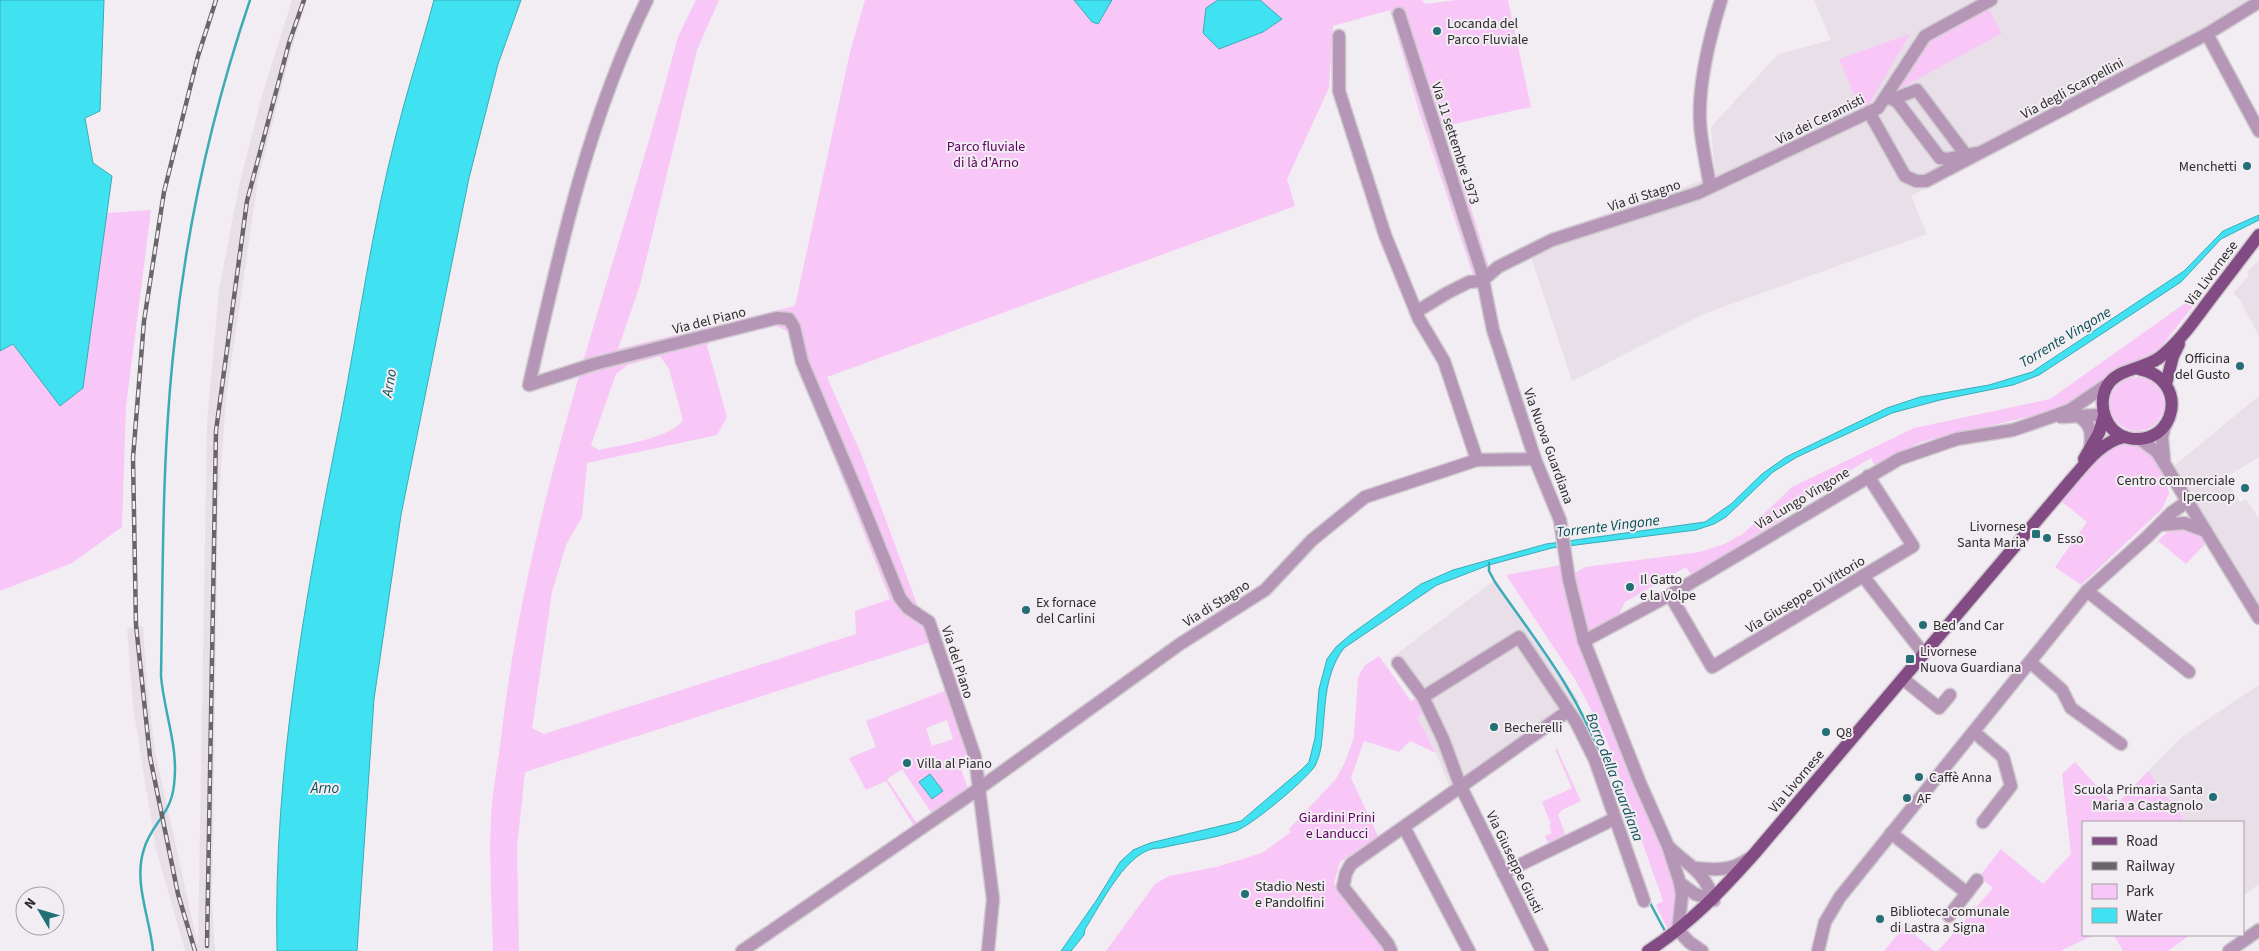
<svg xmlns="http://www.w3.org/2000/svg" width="2259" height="951" viewBox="0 0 2259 951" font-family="'Source Sans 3',sans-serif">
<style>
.built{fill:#e9dfe9}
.green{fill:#f8c6f7;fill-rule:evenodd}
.water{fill:#40e1f0;stroke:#3babb6}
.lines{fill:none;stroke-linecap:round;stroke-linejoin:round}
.stream{stroke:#3babb6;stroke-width:2.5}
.minor-casing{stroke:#cfcacf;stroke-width:15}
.major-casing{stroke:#cfcacf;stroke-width:15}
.minor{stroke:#b696b6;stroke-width:12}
.major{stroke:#834b84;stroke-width:12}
.rail-casing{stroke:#696669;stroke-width:4.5}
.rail{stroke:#f2edf2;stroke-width:2.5;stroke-dasharray:8;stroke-linecap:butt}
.poi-dot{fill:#246e76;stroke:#f2edf2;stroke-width:2}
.labels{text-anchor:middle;stroke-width:4;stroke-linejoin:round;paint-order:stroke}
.poi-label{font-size:14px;fill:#2e2c2d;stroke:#f2edf2;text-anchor:start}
.street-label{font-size:14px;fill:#2e2c2d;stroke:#f2edf2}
.park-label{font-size:14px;fill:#5e0061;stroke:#f2edf2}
.water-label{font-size:15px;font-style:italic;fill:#084f55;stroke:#f2edf2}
</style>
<rect width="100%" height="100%" fill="#f2edf2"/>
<g class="built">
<polygon points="292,0 307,0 290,55 258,180 226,398 218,510 212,902 215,951 185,951 156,849 133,707 127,628 143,626 147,683 155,751 198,946 207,422 219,290 239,186 263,92"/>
<polygon points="1814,0 2259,0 2259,7 2217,36 1911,196 1927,234 1706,313 1572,381 1527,245 1543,236 1715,176 1711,127 1778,54 1831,40"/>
<polygon points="2259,260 2259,336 2240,300 2233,293 2249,276 2247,271"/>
<polygon points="2259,396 2259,457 2225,478 2240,502 2246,499 2259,519 2259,618 2169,470"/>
<polygon points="1495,580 1579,701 1450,788 1436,753 1416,716 1425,711 1390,659"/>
<polygon points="2259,685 2259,884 2243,896 2243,822 2186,822 2148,771 2183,736"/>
</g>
<g class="green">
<path d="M 696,0 L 719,0 L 697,50 L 640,285 L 618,349 L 795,306 L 850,52 L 865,0 L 1422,0 L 1425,4 L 1457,0 L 1508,0 L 1531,107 L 1440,127 L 1465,188 L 1489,267 L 1473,275 L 1418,108 L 1390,10 L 1333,26 L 1329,88 L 1287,179 L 1295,206 L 827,377 L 862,456 L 931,642 L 525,772 L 517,847 L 519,951 L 493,951 C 492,907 489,863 491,819 C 492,790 499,760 502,730 C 530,493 617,267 678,37 ZM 773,325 L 789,332 L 798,366 L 890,599 L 855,611 L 856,634 L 544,734 L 532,728 L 552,592 L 566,545 L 582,517 L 587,463 L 717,435 L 727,417 L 707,346 L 712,339 ZM 660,356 L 669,369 L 683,420 C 672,438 620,445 599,450 L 591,445 L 616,374 L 628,365 Z"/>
<polygon points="1989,10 2002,33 1887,96 1919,47"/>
<polygon points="1910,34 1869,104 1860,108 1839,59"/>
<polygon points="151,210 126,407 122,527 72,563 0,591 0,351 13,344 60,406 83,388 107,213"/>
<polygon points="2208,287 2157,352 2079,399 2045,413 1921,442 1875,466 1871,458 1780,512 1784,518 1691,575 1686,567 1625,602 1618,616 1588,632 1575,573 1585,567 1700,552 1722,545 1743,534 1792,487 1914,428 2050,399"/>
<circle cx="2137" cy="404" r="27"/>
<polygon points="2121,442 2141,445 2147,450 2163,472 2169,494 2162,509 2081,585 2055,567 2087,522 2061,501 2101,455"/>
<polygon points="2180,526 2200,533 2206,543 2186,564 2158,541 2171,528"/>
<polygon points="1561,565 1678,878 1673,929 1669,932 1656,905 1663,901 1605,736 1576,681 1506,575"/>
<polygon points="1379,656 1411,701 1416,698 1425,712 1417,717 1436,753 1410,741 1399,752 1364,741 1351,778 1378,836 1340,862 1334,883 1381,945 1383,951 1106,951 1155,884 1169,876 1216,867 1262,853 1291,832 1289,829 1336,779 1346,760 1354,737 1358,678 1364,666"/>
<path d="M 947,690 L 968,748 L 960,767 L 970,794 L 916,829 L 886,781 L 866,790 L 849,758 L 876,747 L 866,721 ZM 947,720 L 953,739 L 932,746 L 926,728 ZM 902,769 L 933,815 L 918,825 L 887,779 Z"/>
<polygon points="1555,749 1557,749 1581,801 1562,810 1558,815 1566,836 1549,844 1545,836 1552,833 1549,825 1551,824 1542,802 1572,788"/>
<polygon points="2075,762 2115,806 2148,771 2186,822 2083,822 2083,935 2094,935 2060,951 1938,951 1993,888 1979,877 2001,849 2043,884 2071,854 2062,774"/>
<polygon points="1907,923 1916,929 1913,933 1934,951 1884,951"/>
<polygon points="2114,935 2190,935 2168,951 2123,951"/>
</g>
<g class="water">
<polygon points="0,0 104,0 100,111 85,118 93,163 112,176 83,388 60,406 13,344 0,351"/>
<path d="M 434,0 L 521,0 L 498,64 L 469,178 L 401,515 L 374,699 L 357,951 L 277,951 C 273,770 306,593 341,417 C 359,323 372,228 396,135 C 407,90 422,45 434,0 Z"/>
<polygon points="1074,0 1112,0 1098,24 1092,22"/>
<polygon points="1218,0 1260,0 1282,19 1263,32 1219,49 1203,33 1206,8"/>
<path d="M 2259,215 L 2259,220 L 2221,239 L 2181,282 L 2039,375 L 2013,385 L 1940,400 L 1892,413 L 1877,420 L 1797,457 L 1773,472 L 1726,517 L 1714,524 L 1696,530 L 1552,548 L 1489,565 L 1437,585 L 1344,648 C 1322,677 1326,713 1321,747 C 1320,753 1318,760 1315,766 C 1306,780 1252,825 1236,831 C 1212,839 1186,842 1161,848 C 1128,846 1101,905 1085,929 L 1084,935 L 1071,951 L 1061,951 L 1096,901 L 1120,862 L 1133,850 L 1150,843 L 1241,821 L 1301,770 L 1309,762 L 1315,738 L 1319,689 L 1327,659 L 1336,647 L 1350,635 L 1421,584 L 1453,570 L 1546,544 L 1705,522 L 1731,504 L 1762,474 L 1786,457 L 1887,408 L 1920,397 L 1989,385 L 2032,372 L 2184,271 L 2223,231 Z"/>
<polygon points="930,774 943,791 932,799 919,782"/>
</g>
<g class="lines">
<g class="stream">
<path d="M 1489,563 L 1489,571 L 1495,582 C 1533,637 1578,692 1600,756"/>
<polyline points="1649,901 1665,931"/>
<path d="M 153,951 C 150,918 133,882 144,849 C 151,824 171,815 174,785 C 179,747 164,713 161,676 C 163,566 162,456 174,347 C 186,229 212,112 250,0"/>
</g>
<g class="minor-casing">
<g id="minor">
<path d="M 647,0 C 587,121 559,254 529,385 L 594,364 L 777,318 L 789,319 L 794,327 L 802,362 L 860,499 L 900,598 L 908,608 L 929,622 L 975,757 L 993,899 L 988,951"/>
<polyline points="2259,2 2207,34 2259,131"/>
<polyline points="1399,14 1481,270 1493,330 1535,459 1560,520 1569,580 1584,641 1640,783 1668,846 1680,883 1682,895 1678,930 1689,942 1702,951"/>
<polyline points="1339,36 1339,91 1385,235 1419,319 1444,361 1477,460"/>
<polyline points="1887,98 1893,99 1899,104 1940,158 1947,159 1966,155"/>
<polyline points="1893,99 1917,90 1966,155 1978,153"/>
<polyline points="1869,112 1905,176 1916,181 1926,181 2207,34"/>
<path d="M 1710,187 C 1707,166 1701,143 1700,122 C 1698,84 1710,36 1721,0"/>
<polyline points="1416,312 1447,293 1469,282 1482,281 1498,267 1552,240 1698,193 1878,108 1925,36 1991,0"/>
<path d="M 2077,415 C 2092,425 2092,432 2090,449"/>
<polyline points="2061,417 2097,415 2104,416"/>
<polyline points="2140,439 2157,452 2164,463 2259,618"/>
<polyline points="2164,460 2162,437 2165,425"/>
<polyline points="2160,525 2184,523 2206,531"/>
<polyline points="1863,576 1924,654"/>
<polyline points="2087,591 2189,672"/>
<polyline points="1670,595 1712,667 1913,546 1868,476"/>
<polyline points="1584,641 1670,595 1899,459 1957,439 2013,430 2051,417 2070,410 2108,384"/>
<polyline points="2030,662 2062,690 2071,708 2121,744"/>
<polyline points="1398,663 1423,697"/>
<polyline points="1903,679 1939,708 1950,695"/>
<polyline points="1974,732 2003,757 2011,786 1983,822"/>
<polyline points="1404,827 1469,951"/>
<polyline points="1891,833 1967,893"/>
<path d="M 1670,848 C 1691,868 1703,870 1714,900"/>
<path d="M 1695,868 C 1714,870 1732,871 1748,859"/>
<polyline points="1503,873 1614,819"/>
<polyline points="1680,883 1695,894 1714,900"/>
<polyline points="1949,916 1977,880"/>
<polyline points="742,951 977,790 1180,644 1265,590 1312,540 1365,497 1477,460 1535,459"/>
<polyline points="1391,951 1388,944 1343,887 1346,873 1351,864 1568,711"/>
<polyline points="1542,951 1460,785 1443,739 1423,697 1519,637 1576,722 1595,760 1644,901"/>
<polyline points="1818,951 1825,922 1840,897 2087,591 2146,538 2171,513 2188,501"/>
<polyline points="2229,951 2259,930"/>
</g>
</g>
<g class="major-casing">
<g id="major">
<path d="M 2139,369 C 2191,379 2176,448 2128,438 C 2105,433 2097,404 2107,386 C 2118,368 2142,370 2159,358 C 2180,342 2195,319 2211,298 C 2227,277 2243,256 2259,235"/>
<polyline points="2166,384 2173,356 2179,344"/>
<polyline points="2084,459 2099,433 2104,416"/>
<path d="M 1648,951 C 1690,924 1722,890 1755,853 L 2071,480 C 2085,464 2102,441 2124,437"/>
</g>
</g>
<use href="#minor" class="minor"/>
<use href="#major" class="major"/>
<g class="rail-casing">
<g id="rail">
<polyline points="207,946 216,431 247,201 289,43 304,0"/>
<polyline points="195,951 178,894 150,757 136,625 133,458 144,321 164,192 198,56 216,0"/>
</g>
</g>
<use href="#rail" class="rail"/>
</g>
<g class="poi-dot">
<circle cx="1437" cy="31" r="5"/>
<circle cx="2247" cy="166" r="5"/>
<circle cx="2240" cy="366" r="5"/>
<circle cx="2245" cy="488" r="5"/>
<rect x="2031" y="529" width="10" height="10" rx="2.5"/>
<circle cx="2047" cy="538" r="5"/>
<circle cx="1630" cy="587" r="5"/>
<circle cx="1026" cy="610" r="5"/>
<circle cx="1923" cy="625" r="5"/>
<rect x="1905" y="654" width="10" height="10" rx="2.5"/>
<circle cx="1494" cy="727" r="5"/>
<circle cx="1826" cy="732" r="5"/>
<circle cx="907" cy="763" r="5"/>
<circle cx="1919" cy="777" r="5"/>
<circle cx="2213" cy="797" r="5"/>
<circle cx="1907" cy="798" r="5"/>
<circle cx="1245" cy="894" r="5"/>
<circle cx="1880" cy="919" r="5"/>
</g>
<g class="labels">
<g class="poi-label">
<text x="1447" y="28">Locanda del<tspan x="1447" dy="16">Parco Fluviale</tspan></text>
<text x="2237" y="171" text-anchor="end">Menchetti</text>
<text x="2230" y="363" text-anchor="end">Officina<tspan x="2230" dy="16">del Gusto</tspan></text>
<text x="2235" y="485" text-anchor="end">Centro commerciale<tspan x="2235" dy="16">Ipercoop</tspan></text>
<text x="2026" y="531" text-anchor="end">Livornese<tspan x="2026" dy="16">Santa Maria</tspan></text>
<text x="2057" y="543">Esso</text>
<text x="1640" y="584">Il Gatto<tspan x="1640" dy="16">e la Volpe</tspan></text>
<text x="1036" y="607">Ex fornace<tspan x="1036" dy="16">del Carlini</tspan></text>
<text x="1933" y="630">Bed and Car</text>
<text x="1920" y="656">Livornese<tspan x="1920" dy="16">Nuova Guardiana</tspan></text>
<text x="1504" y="732">Becherelli</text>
<text x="1836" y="737">Q8</text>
<text x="917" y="768">Villa al Piano</text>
<text x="1929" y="782">Caffè Anna</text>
<text x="2203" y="794" text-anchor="end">Scuola Primaria Santa<tspan x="2203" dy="16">Maria a Castagnolo</tspan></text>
<text x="1917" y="803">AF</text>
<text x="1255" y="891">Stadio Nesti<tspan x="1255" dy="16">e Pandolfini</tspan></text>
<text x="1890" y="916">Biblioteca comunale<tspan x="1890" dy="16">di Lastra a Signa</tspan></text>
</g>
<g class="street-label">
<text transform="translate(2072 88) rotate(-28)" y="5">Via degli Scarpellini</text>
<text transform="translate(1820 119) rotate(-26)" y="5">Via dei Ceramisti</text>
<text transform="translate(1456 143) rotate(72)" y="5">Via 11 settembre 1973</text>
<text transform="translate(1644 195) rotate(-18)" y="5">Via di Stagno</text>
<text transform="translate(2211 273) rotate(-53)" y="5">Via Livornese</text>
<text transform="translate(709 320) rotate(-14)" y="5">Via del Piano</text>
<text transform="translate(1549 446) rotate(70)" y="5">Via Nuova Guardiana</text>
<text transform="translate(1802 498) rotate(-31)" y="5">Via Lungo Vingone</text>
<text transform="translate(1805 594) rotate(-31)" y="5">Via Giuseppe Di Vittorio</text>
<text transform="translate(1216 603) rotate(-32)" y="5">Via di Stagno</text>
<text transform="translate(958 662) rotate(72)" y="5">Via del Piano</text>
<text transform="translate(1796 781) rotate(-50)" y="5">Via Livornese</text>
<text transform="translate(1515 862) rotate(64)" y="5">Via Giuseppe Giusti</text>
</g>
<g class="park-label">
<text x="986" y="151">Parco fluviale<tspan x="986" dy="16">di là d'Arno</tspan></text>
<text x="1337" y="822">Giardini Prini<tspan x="1337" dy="16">e Landucci</tspan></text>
</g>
<g class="water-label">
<text transform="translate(2065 337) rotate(-31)" y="5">Torrente Vingone</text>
<text transform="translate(389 383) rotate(-80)" y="5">Arno</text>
<text transform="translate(1608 526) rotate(-7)" y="5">Torrente Vingone</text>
<text transform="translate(1615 777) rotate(69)" y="5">Borro della Guardiana</text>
<text x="325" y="793">Arno</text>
</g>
</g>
<rect x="2082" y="821" width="162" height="115" fill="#f2edf2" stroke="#a4a0a3"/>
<rect x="2092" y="837" width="25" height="8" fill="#834b84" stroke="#a4a0a3"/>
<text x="2126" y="846" font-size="15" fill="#2e2c2d">Road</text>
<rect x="2092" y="862" width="25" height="8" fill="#696669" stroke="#a4a0a3"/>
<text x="2126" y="871" font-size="15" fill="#2e2c2d">Railway</text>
<rect x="2092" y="884" width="25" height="15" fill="#f8c6f7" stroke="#a4a0a3"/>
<text x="2126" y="896" font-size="15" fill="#2e2c2d">Park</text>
<rect x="2092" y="908" width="25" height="15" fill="#40e1f0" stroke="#a4a0a3"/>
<text x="2126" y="921" font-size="15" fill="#2e2c2d">Water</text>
<g transform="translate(40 911) rotate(308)"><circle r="24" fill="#f2edf2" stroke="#a4a0a3"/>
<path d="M0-4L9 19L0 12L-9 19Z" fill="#246e76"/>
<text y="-8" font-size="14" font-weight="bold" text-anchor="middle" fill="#2e2c2d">N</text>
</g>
</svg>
